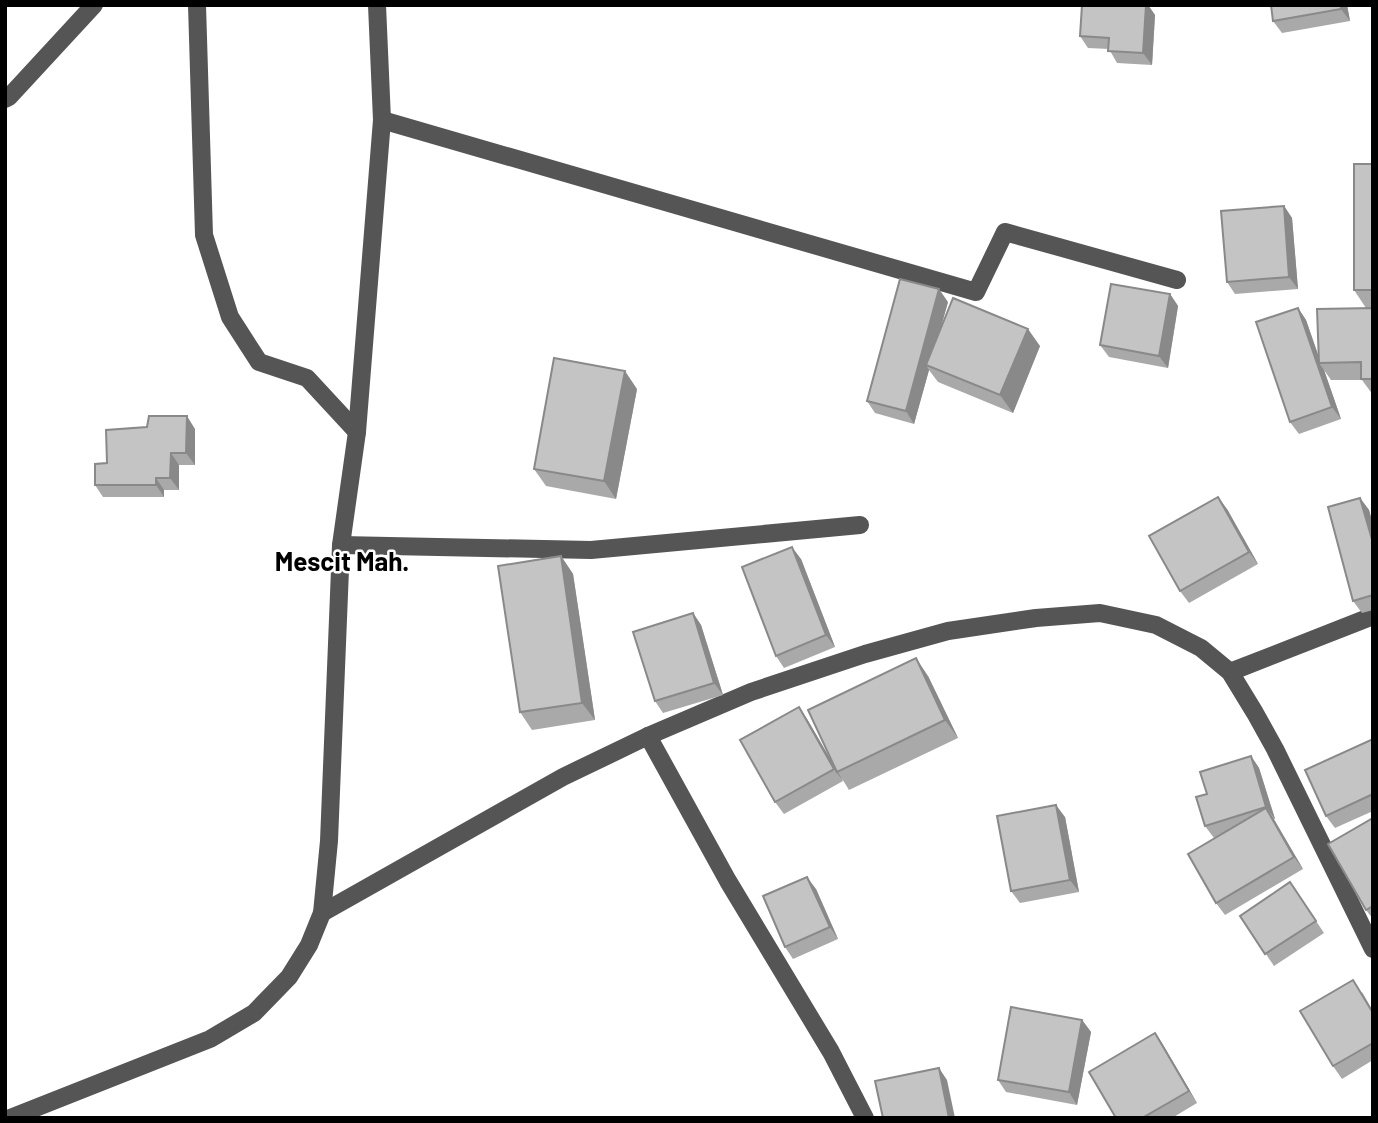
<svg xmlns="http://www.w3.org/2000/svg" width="1378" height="1123" viewBox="0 0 1378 1123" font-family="Barlow,sans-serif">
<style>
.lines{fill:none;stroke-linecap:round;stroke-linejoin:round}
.minor{stroke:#555;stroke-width:18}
.wall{fill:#a9a9a9}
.shaded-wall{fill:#898989}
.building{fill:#c4c4c4;stroke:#898989;stroke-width:2}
.labels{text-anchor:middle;stroke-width:5;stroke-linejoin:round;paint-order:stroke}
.district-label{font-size:26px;font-weight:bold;fill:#000;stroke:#fff}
</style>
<rect width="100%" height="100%" fill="#fff"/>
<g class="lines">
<g class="minor">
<polyline points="197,5 204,235 230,317 259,362 307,378 357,432"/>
<polyline points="5,99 9,97 94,5"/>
<polyline points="382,120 976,292 1005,232 1177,280"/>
<polyline points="341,545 591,550 860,525"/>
<polyline points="1230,672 1373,616"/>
<polyline points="648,736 728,881 831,1052 865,1118"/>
<polyline points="322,913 563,777 648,736 751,692 865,654 948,631 1036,618 1100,613 1156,625 1201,648 1230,672 1255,713 1275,749 1373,949"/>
<polyline points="10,1118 210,1039 254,1013 289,977 309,945 322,913 329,841 341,545 357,432 382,120 377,5"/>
</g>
</g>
<g class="wall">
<polygon points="1082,5 1148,5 1155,15 1152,65 1117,63 1109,49 1088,48 1080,36"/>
<polygon points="1347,5 1350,21 1282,33 1273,21"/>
<polygon points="1373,164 1373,395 1362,380 1331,380 1324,370 1341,419 1299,434 1290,422 1298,308 1306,320 1318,355 1366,308 1354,290"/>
<polygon points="1284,206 1292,218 1298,289 1235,294 1227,282"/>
<polygon points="1170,294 1178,306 1168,368 1109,357 1100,345"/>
<polygon points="948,302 940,330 1040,346 1013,413 938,382 929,370 914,424 875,413 867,401"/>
<polygon points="637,389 616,499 546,486 534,469"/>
<polygon points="195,429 195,465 179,465 179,490 164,490 164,497 103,497 95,485"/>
<polygon points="1360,498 1369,510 1373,524 1373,610 1362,613 1353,601"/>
<polygon points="1227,509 1258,564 1189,603 1180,591"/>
<polygon points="561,556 573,574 595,720 532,730 520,712"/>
<polygon points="801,559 835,647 784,668 776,656"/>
<polygon points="693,613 701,625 723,695 663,713 655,701"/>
<polygon points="928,676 958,738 849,790 841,777 843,781 784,814 775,802 807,719 834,765"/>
<polygon points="1373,739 1373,811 1335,828 1326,816"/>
<polygon points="1251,756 1259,768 1275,819 1274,819 1303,869 1225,915 1216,903 1216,837 1214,838 1205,826 1207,794"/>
<polygon points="1065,817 1079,892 1020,903 1011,891"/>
<polygon points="1373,818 1373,919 1366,910"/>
<polygon points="1290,882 1324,933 1274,966 1240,916"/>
<polygon points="816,889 838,939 793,959 785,947"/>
<polygon points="1362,992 1373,1011 1373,1060 1342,1079 1333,1066"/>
<polygon points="1082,1020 1091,1032 1077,1105 1006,1092 998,1080"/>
<polygon points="1155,1033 1163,1045 1197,1103 1172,1118 1116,1118"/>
</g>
<g class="shaded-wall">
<polygon points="1146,5 1148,5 1155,15 1152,65 1143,53"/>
<polygon points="1341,5 1347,5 1350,21 1341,9"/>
<polygon points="1284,206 1292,218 1298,289 1289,277"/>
<polygon points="939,289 948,302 930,366 926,365 929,370 914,424 906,411"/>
<polygon points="1170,294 1178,306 1168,368 1159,356"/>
<polygon points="1298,308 1306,320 1321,363 1319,363 1324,370 1341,419 1332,407"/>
<polygon points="1028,329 1040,346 1013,413 1000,395"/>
<polygon points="625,371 637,389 616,499 604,481"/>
<polygon points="187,416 195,429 195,465 186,453"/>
<polygon points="171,453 179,465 179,490 170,478"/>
<polygon points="156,478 164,490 164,497 156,485"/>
<polygon points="1218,497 1227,509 1258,564 1249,552"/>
<polygon points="1360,498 1369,510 1373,524 1373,543"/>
<polygon points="792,547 801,559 835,647 826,635"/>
<polygon points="561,556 573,574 595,720 582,703"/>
<polygon points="693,613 701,625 723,695 714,683"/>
<polygon points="916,658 928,676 958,738 945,720"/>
<polygon points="799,707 807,719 843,781 834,769"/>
<polygon points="1251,756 1259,768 1275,819 1266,807"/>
<polygon points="1056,805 1065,817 1079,892 1070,880"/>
<polygon points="1266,808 1274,820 1303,869 1294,857"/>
<polygon points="807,877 816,889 838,939 830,927"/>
<polygon points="1082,1020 1091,1032 1077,1105 1069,1092"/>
<polygon points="1155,1033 1163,1045 1197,1103 1189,1091"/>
<polygon points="939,1068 947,1080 955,1118 949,1118"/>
</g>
<g class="building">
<polygon points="1082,5 1146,5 1143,53 1108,51 1109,38 1080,36"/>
<polygon points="1271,5 1341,5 1341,9 1273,21"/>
<rect x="1354" y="164" width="19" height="126"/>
<polygon points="1284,206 1289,277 1227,282 1221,211"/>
<polygon points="900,279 939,289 906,411 867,401"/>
<polygon points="1111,284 1170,294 1159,356 1100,345"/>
<polygon points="953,298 1028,329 1000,395 926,365"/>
<polygon points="1298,308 1332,407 1290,422 1256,322"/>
<polygon points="1373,308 1373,379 1361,379 1361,362 1319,363 1317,309"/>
<polygon points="554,358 625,371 604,481 534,469"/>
<polygon points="149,416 187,416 186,453 171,453 170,478 156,478 156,485 95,485 95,464 107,463 106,430 147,427"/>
<polygon points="1218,497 1249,552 1180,591 1149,536"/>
<polygon points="1360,498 1373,543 1373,595 1353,601 1328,507"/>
<polygon points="792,547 826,635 776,656 742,567"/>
<polygon points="561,556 582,703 520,712 498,566"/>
<polygon points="693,613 714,683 655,701 633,632"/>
<polygon points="916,658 945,720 837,772 808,710"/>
<polygon points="799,707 834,769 775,802 740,740"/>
<polygon points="1373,739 1373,794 1326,816 1305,770"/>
<polygon points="1251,756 1266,807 1205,826 1196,797 1207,794 1200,772"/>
<polygon points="1056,805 1070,880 1011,891 997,816"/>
<polygon points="1266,808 1294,857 1216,903 1188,854"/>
<polygon points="1373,818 1373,906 1366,910 1328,844"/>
<polygon points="807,877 830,927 785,947 763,896"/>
<polygon points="1290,882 1316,921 1265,954 1240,916"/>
<polygon points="1353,980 1373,1013 1373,1043 1333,1066 1300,1011"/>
<polygon points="1011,1007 1082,1020 1069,1092 998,1080"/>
<polygon points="1155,1033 1189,1091 1142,1118 1116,1118 1089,1072"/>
<polygon points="939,1068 949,1118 883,1118 875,1081"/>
</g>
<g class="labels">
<g class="district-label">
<text x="342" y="571">Mescit Mah.</text>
</g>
</g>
<rect width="1378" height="1123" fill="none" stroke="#000000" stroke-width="14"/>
</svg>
